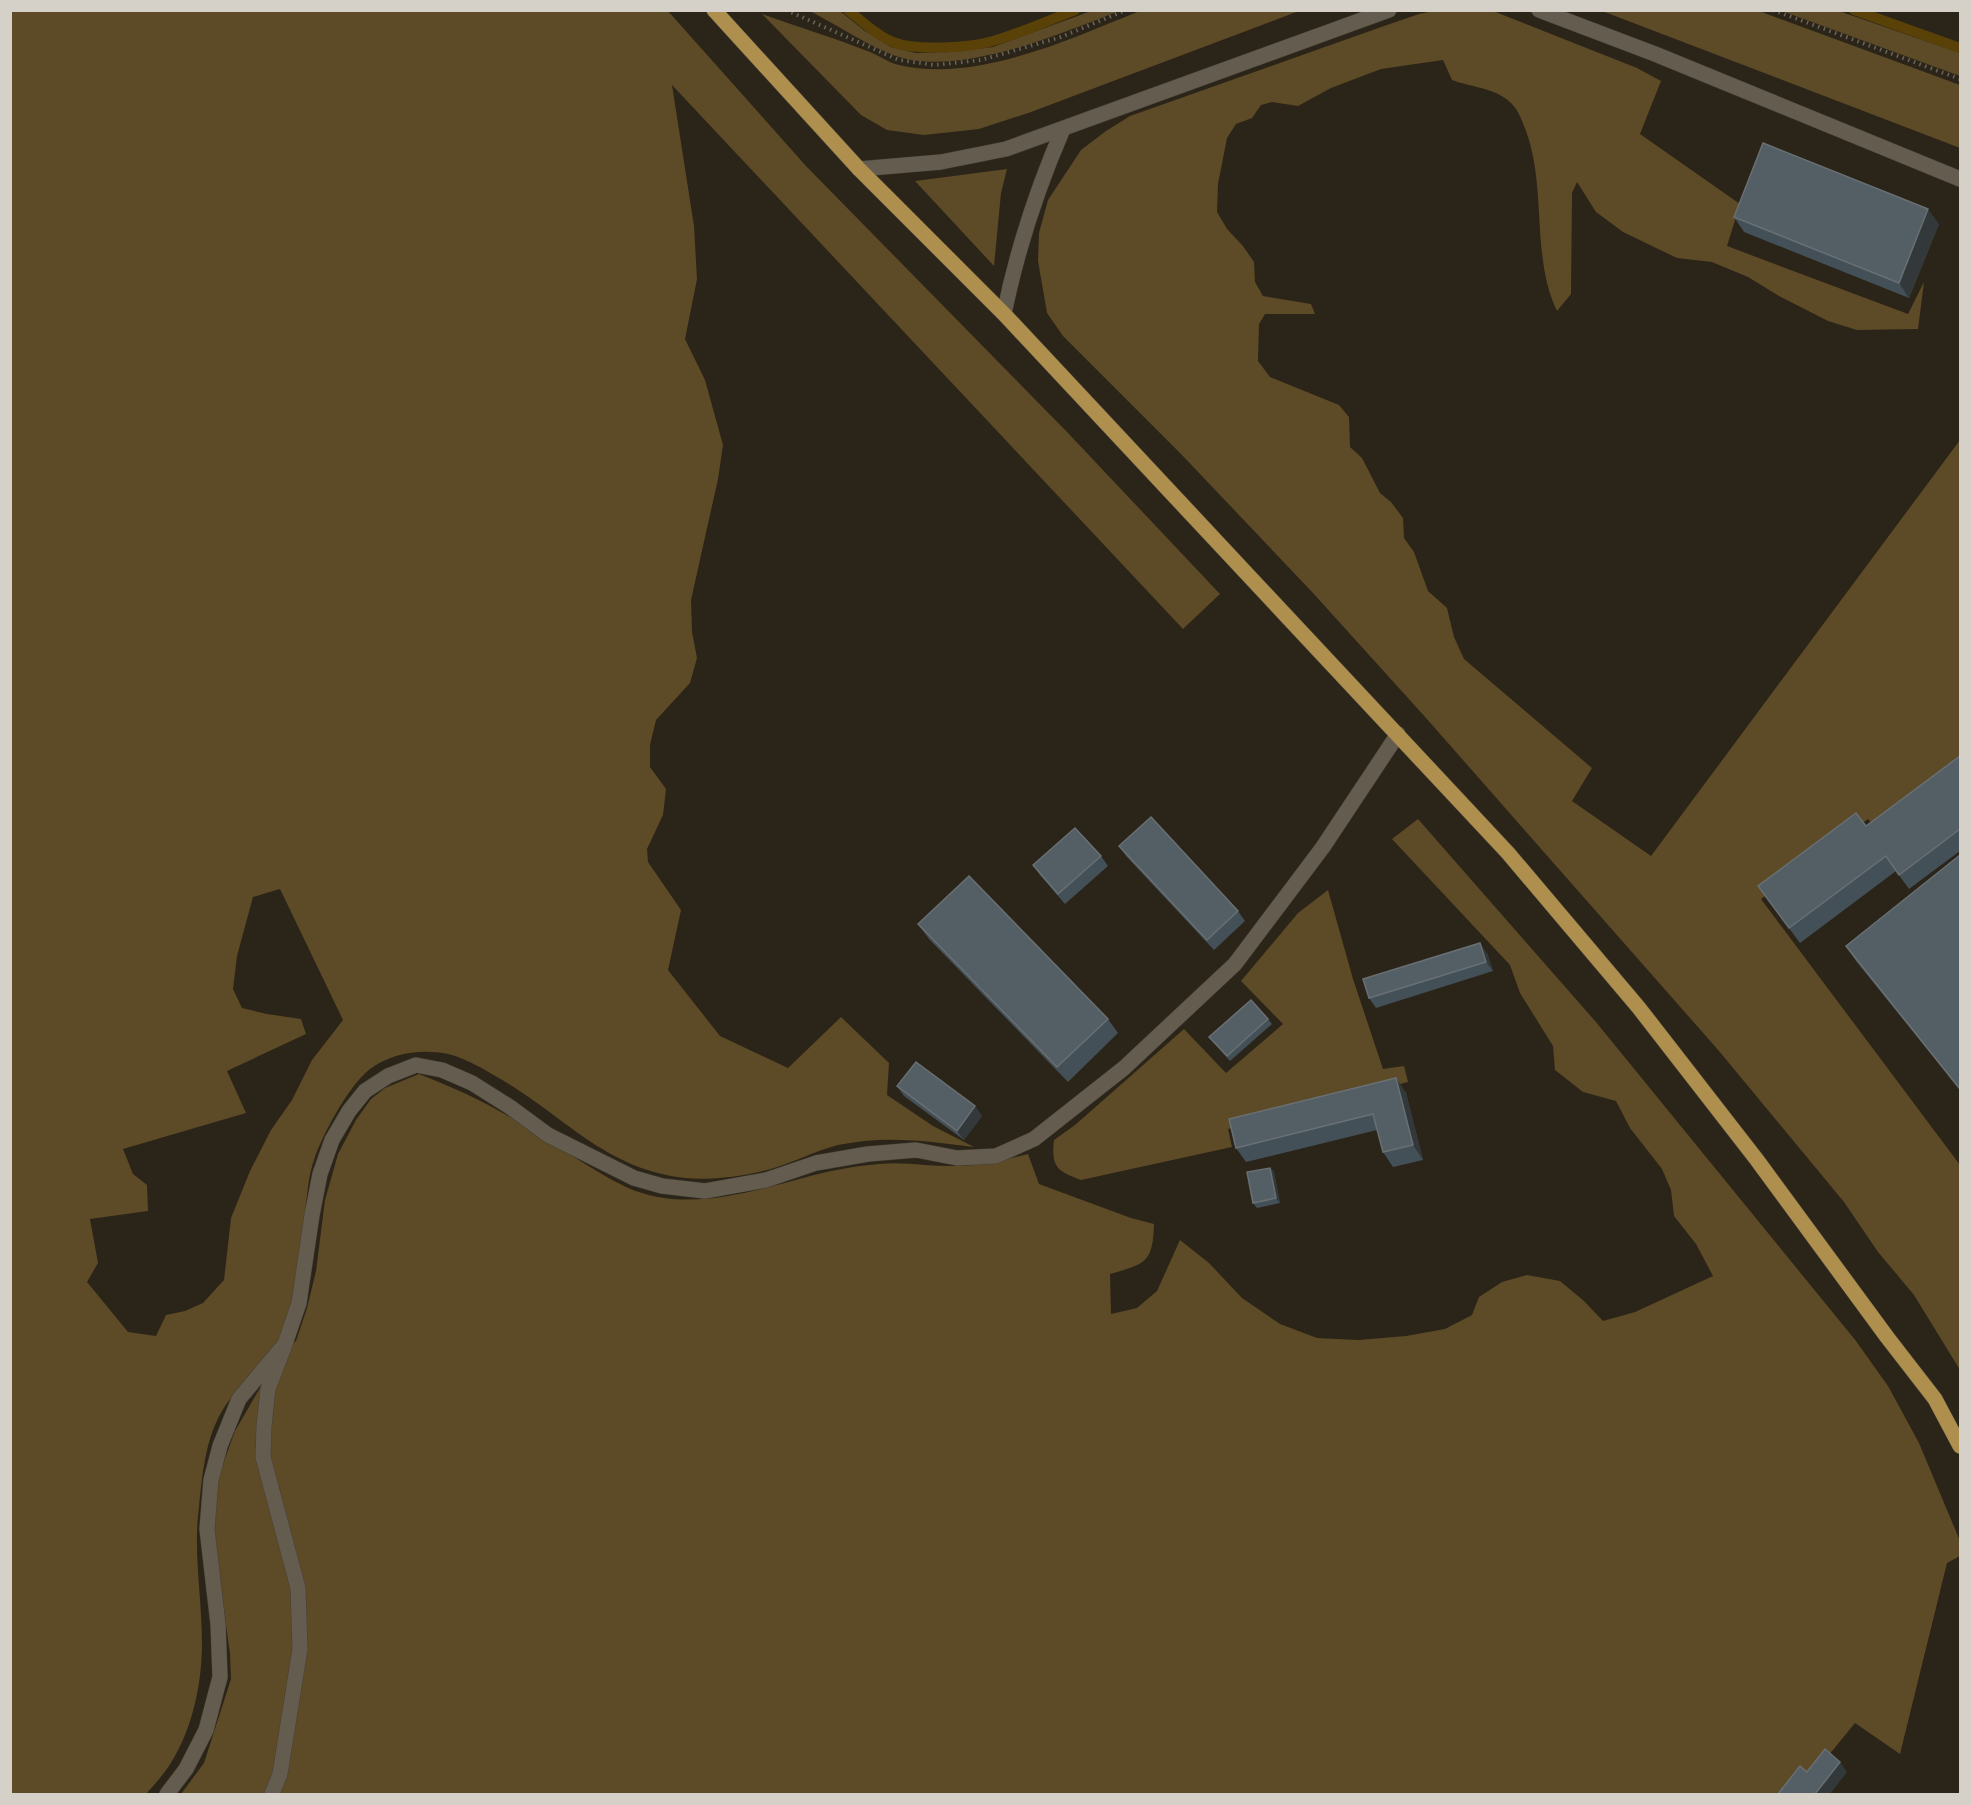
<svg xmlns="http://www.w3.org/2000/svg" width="1971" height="1805" viewBox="0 0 1971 1805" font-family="'Playfair Display',serif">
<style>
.green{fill:#5d4a26;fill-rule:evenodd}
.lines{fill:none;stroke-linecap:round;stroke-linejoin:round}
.stream{stroke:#594107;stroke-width:10}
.lane-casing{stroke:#454037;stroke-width:16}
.street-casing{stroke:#454037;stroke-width:16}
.primary-casing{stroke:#454037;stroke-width:16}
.path{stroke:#6a645a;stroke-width:4;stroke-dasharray:1.5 4.5;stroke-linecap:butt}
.lane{stroke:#645d4f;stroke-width:15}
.street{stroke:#645d4f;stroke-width:15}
.primary{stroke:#ae8f4d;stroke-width:15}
.wall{fill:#445058}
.shaded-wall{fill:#33383a}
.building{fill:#545e65;stroke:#687074;stroke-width:1.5}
</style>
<rect width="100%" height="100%" fill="#2b2418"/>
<g class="green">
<path d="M 1142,10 L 1299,11 L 1031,112 L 979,129 L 924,135 L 887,130 L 861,115 L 762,14 C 798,27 835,38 870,52 C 880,56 889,63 899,65 C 977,83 1070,39 1142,10 Z"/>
<path d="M 1438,10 L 1493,11 L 1637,68 L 1661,81 L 1640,134 L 1740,204 L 1727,246 L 1908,314 L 1924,282 L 1918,329 L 1857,330 L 1828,321 L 1779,296 L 1748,277 L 1712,262 L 1677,258 L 1623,232 L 1596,212 L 1577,182 L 1572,193 L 1571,294 L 1557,311 C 1531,258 1547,188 1526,131 C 1522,121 1519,111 1511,103 C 1496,88 1471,87 1452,80 L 1443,60 L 1381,69 L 1331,88 L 1298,106 L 1272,102 L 1261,105 L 1252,118 L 1236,124 L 1227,138 L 1218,184 L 1217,212 L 1227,229 L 1243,246 L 1254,262 L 1255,282 L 1263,296 L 1311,304 L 1315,314 L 1265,314 L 1259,324 L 1258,361 L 1270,377 L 1339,405 L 1349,417 L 1350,447 L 1362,458 L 1380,493 L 1391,502 L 1403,518 L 1404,538 L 1414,552 L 1428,591 L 1447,608 L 1454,637 L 1464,659 L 1592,768 L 1572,801 L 1651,856 L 1960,440 L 1960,771 L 1880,832 L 1868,819 L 1761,899 L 1960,1165 L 1960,1370 L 1914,1295 L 1878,1252 L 1844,1202 L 1719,1051 L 1426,718 L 1313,593 L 1181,454 L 1063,336 L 1047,313 L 1038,261 L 1039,233 L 1048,200 L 1081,150 L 1106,131 L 1130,116 L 1384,26 L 1419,14 Z"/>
<path d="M 11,11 L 668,11 L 806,166 L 1068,433 L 1220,594 L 1183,629 L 672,85 L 694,226 L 697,279 L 685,339 L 705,380 L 723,445 L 718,479 L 691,600 L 692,632 L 697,658 L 690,683 L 656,720 L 650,745 L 650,767 L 666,789 L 663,815 L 647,849 L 648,862 L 681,910 L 668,970 L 720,1036 L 788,1068 L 841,1017 L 889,1063 L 887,1095 L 933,1126 L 974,1147 C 928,1141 885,1135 838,1145 C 822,1149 807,1156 791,1162 C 762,1174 717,1181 685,1178 C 604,1169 564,1115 497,1077 C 484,1069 468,1060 452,1055 C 426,1048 392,1052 370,1069 C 349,1085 322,1135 314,1160 C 309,1174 308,1189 306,1203 C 302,1236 300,1270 292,1303 C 290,1312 288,1322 284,1330 C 271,1356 248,1375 231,1398 C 206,1429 203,1469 199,1507 C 193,1552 202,1597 202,1643 C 202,1682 193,1727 172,1761 C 165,1773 155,1784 146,1794 L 11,1794 ZM 280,889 L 343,1020 L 312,1060 L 292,1100 L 271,1130 L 250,1171 L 231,1218 L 224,1280 L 203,1303 L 185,1311 L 166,1315 L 156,1336 L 128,1332 L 87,1282 L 98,1263 L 90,1219 L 148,1211 L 147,1185 L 133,1174 L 123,1149 L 246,1113 L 227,1071 L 306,1034 L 301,1019 L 267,1014 L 242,1008 L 233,989 L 237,956 L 253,897 Z"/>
<path d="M 810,11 L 840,11 L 865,31 L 891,47 L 916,53 L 949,52 L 993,47 L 1091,11 L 1119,11 C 1060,34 962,76 899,57 C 871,48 837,25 810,11 Z"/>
<polygon points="1602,11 1759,11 1960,85 1960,148"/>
<polygon points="1782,11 1839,11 1960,53 1960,76"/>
<polygon points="1007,169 1001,193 994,266 915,181"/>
<path d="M 1418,819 L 1596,1022 L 1856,1341 L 1888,1386 L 1919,1443 L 1960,1541 L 1960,1556 L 1947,1563 L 1900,1754 L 1855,1723 L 1797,1794 L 278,1794 L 307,1650 L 269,1456 L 274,1391 L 290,1346 L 296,1341 L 307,1308 L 316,1271 L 325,1200 L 338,1154 L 356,1120 L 371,1099 L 385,1088 L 419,1074 C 447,1085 475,1097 501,1112 C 543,1134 583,1166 626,1187 C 683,1213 746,1193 803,1178 C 827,1171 854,1166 879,1164 C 905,1161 930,1167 956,1166 C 980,1165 1004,1160 1028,1154 L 1039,1184 L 1131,1218 L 1154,1224 C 1153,1263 1145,1264 1110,1274 L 1111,1314 L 1137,1308 L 1157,1291 L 1180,1240 L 1209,1263 L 1242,1298 L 1280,1324 L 1317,1338 L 1358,1340 L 1406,1336 L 1445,1329 L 1472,1315 L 1479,1297 L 1502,1282 L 1527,1275 L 1560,1281 L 1584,1301 L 1603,1321 L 1635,1312 L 1713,1276 L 1696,1244 L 1674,1216 L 1671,1190 L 1662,1169 L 1630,1128 L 1616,1101 L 1583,1092 L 1555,1070 L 1553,1046 L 1520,993 L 1510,965 L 1392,839 Z"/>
<path d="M 1328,890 L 1353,979 L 1383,1069 L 1404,1066 L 1408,1082 L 1228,1129 L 1232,1147 L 1081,1180 C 1057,1171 1051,1167 1054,1140 L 1075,1125 L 1184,1029 L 1226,1073 L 1283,1024 L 1241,981 L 1298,913 Z"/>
<polygon points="268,1374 258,1426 292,1589 295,1648 274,1773 266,1794 181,1794 204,1763 231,1679 230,1654 213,1529 215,1486 235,1431"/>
</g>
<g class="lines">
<g class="stream">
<path d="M 848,10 C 862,21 877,36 893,42 C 916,51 969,48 993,41 C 1021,33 1048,21 1075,10"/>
<polyline points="1854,10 1960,48"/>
</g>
<g class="lane-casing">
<polyline id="lane" points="272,1794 280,1774 300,1649 298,1588 263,1457 264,1426 268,1389 284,1347"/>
</g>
<g class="street-casing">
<g id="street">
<polyline points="1539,10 1655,54 1960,179"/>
<polyline points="859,169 941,162 1006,149 1389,10"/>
<path d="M 1004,314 C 1017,250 1037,189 1063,129"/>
<polyline points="167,1794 186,1769 206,1730 220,1677 218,1624 207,1529 211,1480 220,1446 239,1399 285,1344 299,1303 312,1215 320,1174 332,1140 349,1111 365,1091 388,1076 416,1065 442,1070 472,1083 510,1107 548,1135 634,1178 662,1186 705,1191 766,1180 816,1163 868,1154 916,1150 957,1158 996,1156 1034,1139 1124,1068 1235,964 1323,847 1398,734"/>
</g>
</g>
<g class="primary-casing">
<polyline id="primary" points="714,10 859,169 1004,314 1508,853 1639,1008 1757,1160 1887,1337 1935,1399 1960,1446"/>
</g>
<g class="path">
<polyline points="786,10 899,60 935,65 981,60 1061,37 1126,10"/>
<polyline points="1773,10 1960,79"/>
</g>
<use href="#lane" class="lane"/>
<use href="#street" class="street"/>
<use href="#primary" class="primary"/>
</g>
<g class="wall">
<polygon points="1734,217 1939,224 1909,298 1744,232"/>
<polygon points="1960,756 1960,851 1909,889 1896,871 1800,943 1758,886 1866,826"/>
<polygon points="1119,846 1238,911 1245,921 1214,950 1126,856"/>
<polygon points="1960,855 1960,1090 1856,961 1846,946"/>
<polygon points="1101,856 1108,866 1065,904 1040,875 1033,865"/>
<polygon points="918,924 1108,1019 1118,1033 1068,1082 929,939"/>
<polygon points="1487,953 1493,971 1376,1008 1369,998"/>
<polygon points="1268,1019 1272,1024 1230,1061 1209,1037"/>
<polygon points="1396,1078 1406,1093 1423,1160 1393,1167 1383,1152 1377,1130 1246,1162 1236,1148"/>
<polygon points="897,1086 975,1106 982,1116 964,1140 904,1096"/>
<polygon points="1270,1168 1274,1172 1280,1203 1257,1208 1253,1203"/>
</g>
<g class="shaded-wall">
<polygon points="1928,209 1939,224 1909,298 1899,283"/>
<polygon points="1480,943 1487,953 1493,971 1486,962"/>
<polygon points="1396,1078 1406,1093 1423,1160 1413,1145"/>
<polygon points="975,1106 982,1116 964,1140 957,1131"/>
<polygon points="1270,1168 1274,1172 1280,1203 1276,1198"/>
<polygon points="1840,1762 1847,1772 1830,1794 1815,1794"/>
</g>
<g class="building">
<polygon points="1763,143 1928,209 1899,283 1734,217"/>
<polygon points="1960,756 1960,829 1899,875 1886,856 1789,928 1758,886 1856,813 1866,826"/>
<polygon points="1151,817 1238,911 1207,940 1119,846"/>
<polygon points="1075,828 1101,856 1058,894 1033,865"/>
<polygon points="1960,855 1960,1089 1846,946"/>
<polygon points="969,876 1108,1019 1057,1067 918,924"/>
<polygon points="1480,943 1486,962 1369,998 1363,979"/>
<polygon points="1251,1000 1268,1019 1227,1056 1209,1037"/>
<polygon points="916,1062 975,1106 957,1131 897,1086"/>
<polygon points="1396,1078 1413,1145 1383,1152 1373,1114 1236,1148 1229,1119"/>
<polygon points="1270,1168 1276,1198 1253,1203 1247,1172"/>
<polygon points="1825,1749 1840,1762 1815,1794 1778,1794 1800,1766 1807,1772"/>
</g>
<rect width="1971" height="1805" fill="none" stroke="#d5d1c9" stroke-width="24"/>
</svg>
